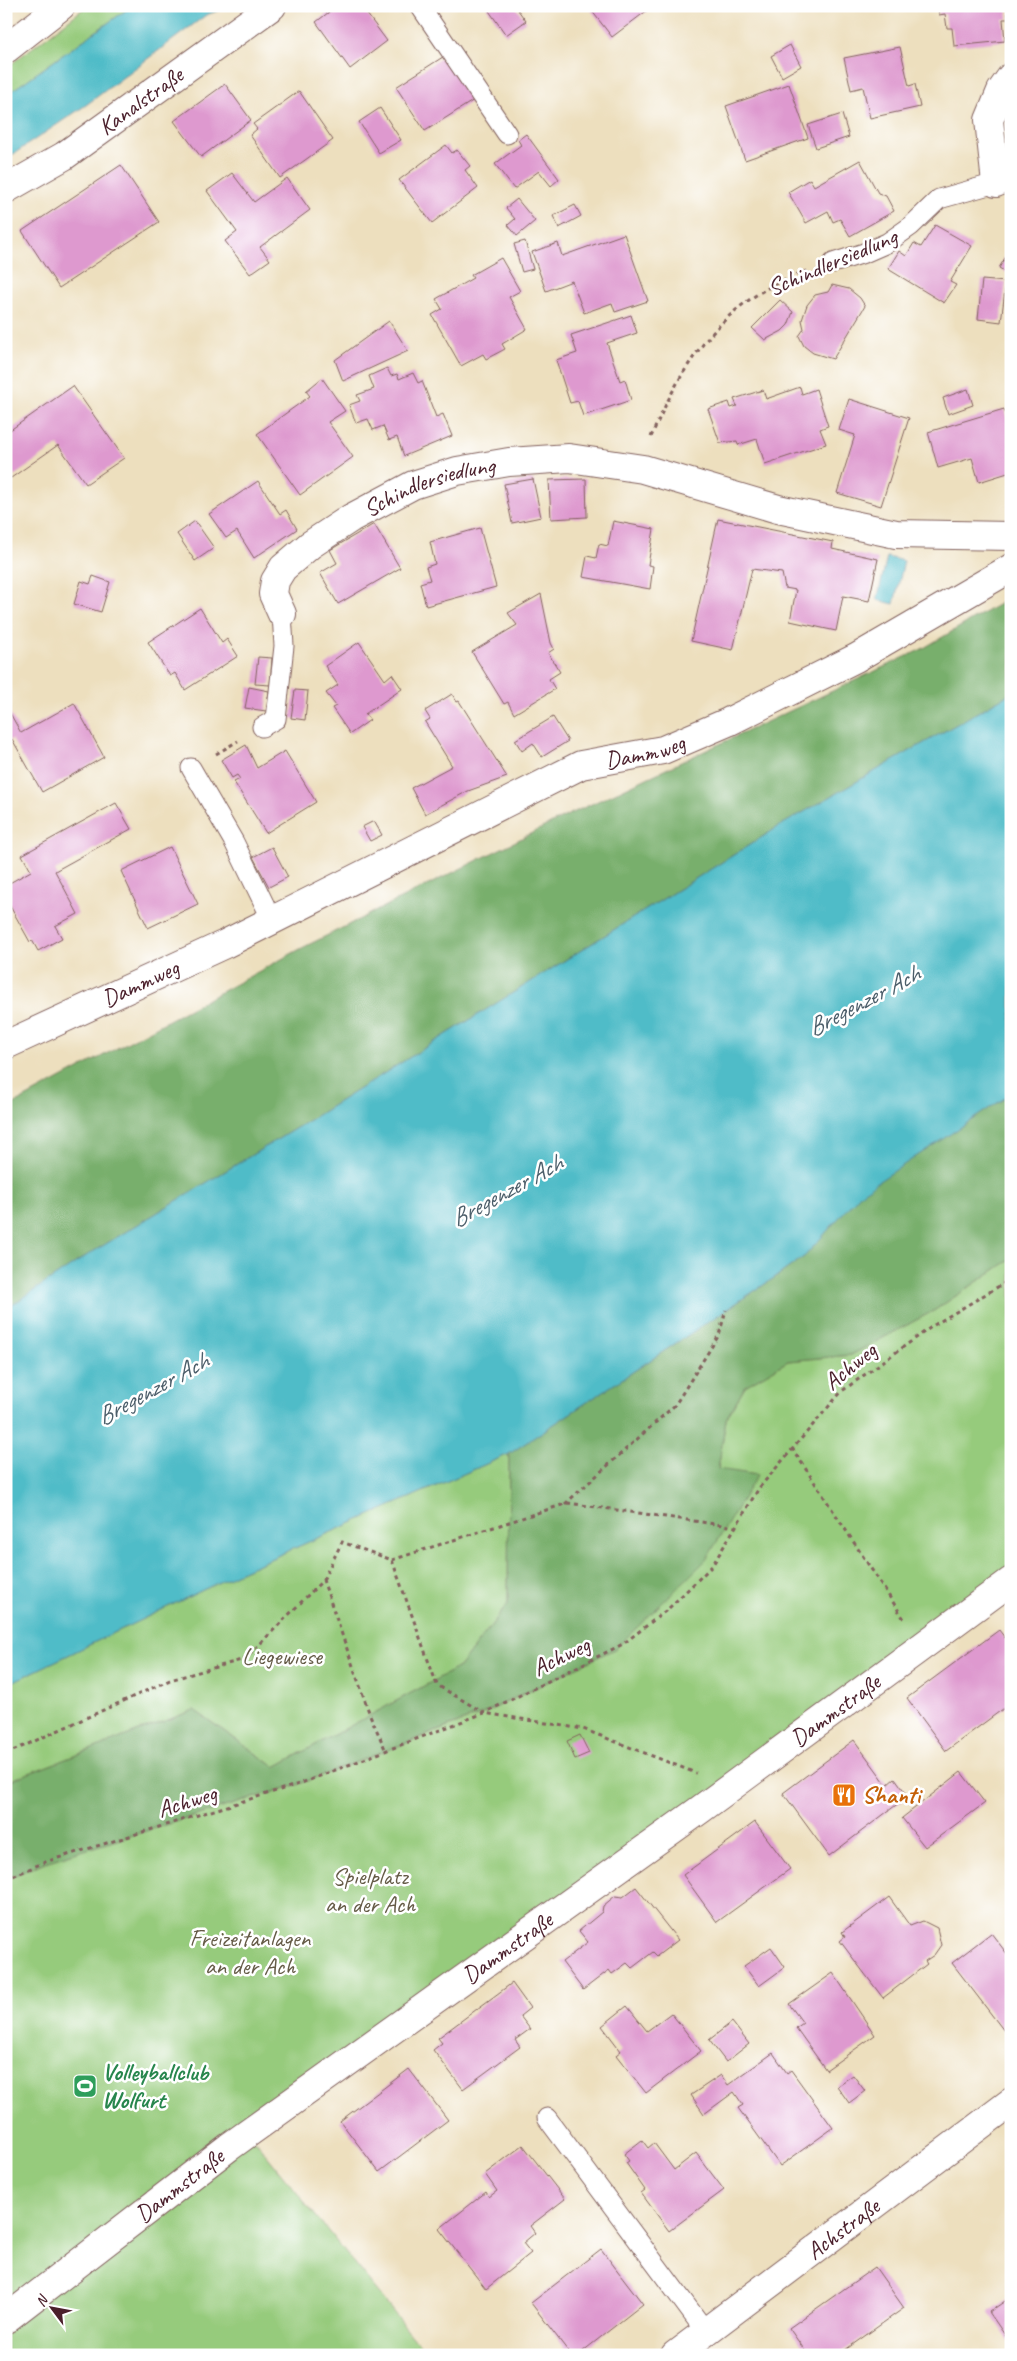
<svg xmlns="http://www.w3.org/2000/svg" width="1017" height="2361" viewBox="0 0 1017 2361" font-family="Caveat,sans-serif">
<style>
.green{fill:#96cb7c;stroke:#707554}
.forest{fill:#78af6c;stroke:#61674c}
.water{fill:#4fbcc8;stroke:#4c6e7a}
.building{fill:#de99cf}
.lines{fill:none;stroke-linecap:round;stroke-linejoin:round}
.service-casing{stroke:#83625e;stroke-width:21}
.minor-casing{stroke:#83625e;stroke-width:30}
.secondary-casing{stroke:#83625e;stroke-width:30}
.path{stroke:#83625e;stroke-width:3;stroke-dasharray:4 4;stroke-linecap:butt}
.service{stroke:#fff;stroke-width:19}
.minor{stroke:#fff;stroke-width:28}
.secondary{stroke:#fff;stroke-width:28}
.labels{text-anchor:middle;stroke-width:5;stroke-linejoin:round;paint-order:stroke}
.street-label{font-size:24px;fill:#4a1f2b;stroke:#fff}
.park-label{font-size:24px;fill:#655b47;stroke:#fff}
.food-label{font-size:24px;font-weight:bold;fill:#c56008;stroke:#fff;text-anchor:start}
.leisure-label{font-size:24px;font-weight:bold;fill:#27864d;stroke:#fff;text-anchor:start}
.water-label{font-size:25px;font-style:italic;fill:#4c5e6a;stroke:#fff}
</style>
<rect width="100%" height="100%" fill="#fff"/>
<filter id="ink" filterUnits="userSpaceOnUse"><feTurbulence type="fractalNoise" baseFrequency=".02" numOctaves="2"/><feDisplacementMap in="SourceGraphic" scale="10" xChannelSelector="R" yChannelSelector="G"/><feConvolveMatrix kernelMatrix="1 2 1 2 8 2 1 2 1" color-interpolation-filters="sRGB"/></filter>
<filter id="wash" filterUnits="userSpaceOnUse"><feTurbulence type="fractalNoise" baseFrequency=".0096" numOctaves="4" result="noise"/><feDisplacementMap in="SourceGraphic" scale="20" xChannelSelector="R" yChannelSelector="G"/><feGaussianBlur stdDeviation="1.12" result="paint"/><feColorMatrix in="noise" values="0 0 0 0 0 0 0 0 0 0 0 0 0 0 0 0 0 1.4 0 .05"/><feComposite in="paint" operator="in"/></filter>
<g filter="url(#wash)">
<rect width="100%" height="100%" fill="#eddfbe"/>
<g class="green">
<polygon points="87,6 132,6 6,95 6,68"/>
<polygon points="1011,1259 1011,1581 248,2132 428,2355 6,2355 6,1879 45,1862 299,1784 485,1713 616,1648 757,1475 718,1470 726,1419 745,1386 788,1361 851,1355 935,1310"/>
<polygon points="509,1454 508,1604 459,1667 275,1767 194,1710 6,1782 6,1685 238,1573"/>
</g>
<g class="forest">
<polygon points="1011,597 1011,693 783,824 316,1116 86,1256 6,1309 6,1099 10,1106 302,948 566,816 922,649"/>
<polygon points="1011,1094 1011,1259 935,1310 851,1355 788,1361 745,1386 726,1419 718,1469 757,1475 706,1560 616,1648 484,1713 299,1784 45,1862 6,1879 6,1782 194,1710 275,1767 459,1667 508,1604 509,1454 777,1276 805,1256 860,1193"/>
</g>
<g class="water">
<polygon points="132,6 231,6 206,15 86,105 6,159 6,95"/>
<polygon points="887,557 904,561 894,604 877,600"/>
<polygon points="1011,693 1011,1094 861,1193 805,1256 777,1276 509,1454 238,1573 6,1685 6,1309 86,1256 316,1116 783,824"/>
</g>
<g id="blocks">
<g class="building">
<polygon points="337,6 361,6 387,41 350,69 316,22"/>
<polygon points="490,6 515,6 526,21 506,35 487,8"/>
<polygon points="588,6 653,6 612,37"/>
<polygon points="938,6 1007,6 1008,19 1003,19 1005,41 954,46 952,28 947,28 945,14 939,15"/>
<polygon points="790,45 801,66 782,77 771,56"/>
<polygon points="900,47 909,86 915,84 920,107 870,118 863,87 851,90 844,58"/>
<polygon points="446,55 474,100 425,131 396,87"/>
<polygon points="225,84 251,120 201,157 174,121"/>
<polygon points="789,84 808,138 745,160 726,106"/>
<polygon points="299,91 333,140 280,178 250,135 257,129 253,124"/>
<polygon points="380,108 401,140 379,153 359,122"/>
<polygon points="842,114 849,137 816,148 808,125"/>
<polygon points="526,134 559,179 551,186 539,171 514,189 495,164 521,145 518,140"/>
<polygon points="446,145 452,153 457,150 470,166 465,170 478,188 432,223 399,180"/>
<polygon points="860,160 878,193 886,196 894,211 850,236 840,219 833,222 828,211 806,223 788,192 810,179 814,186"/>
<polygon points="121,165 159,222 59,288 22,231"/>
<polygon points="232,173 254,202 287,178 310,210 260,247 270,260 250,274 225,241 237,232 207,191"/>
<polygon points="517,199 535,221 517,236 508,225 515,219 506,208"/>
<polygon points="575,205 581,216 559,228 553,216"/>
<polygon points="935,225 972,246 950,282 956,285 944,303 888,269 899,251 906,256 914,243 921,247"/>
<polygon points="624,234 648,301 615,312 612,303 584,313 572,281 546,291 532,252 558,243 562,256"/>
<polygon points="525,241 533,269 522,272 514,244"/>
<polygon points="1011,248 1011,275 999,268"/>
<polygon points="501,258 520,291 509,297 527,329 502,344 505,349 486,359 483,354 461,366 432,315 442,309 436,299 473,278 471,275"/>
<polygon points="982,280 1006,282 1001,322 978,319"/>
<polygon points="832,285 849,289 860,298 865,306 833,359 813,353 804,346 799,336 804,329 802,320 807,305 815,295 828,292"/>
<polygon points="780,300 793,312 788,325 782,331 765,340 752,328"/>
<polygon points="631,315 637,333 607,343 620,381 625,379 631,400 583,416 578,401 570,403 556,360 577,353 571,335"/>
<polygon points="389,321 408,351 343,381 335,360"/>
<polygon points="387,368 391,376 397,374 399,379 413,373 418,383 422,381 436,417 443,414 452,436 404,456 397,437 389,440 383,426 373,430 368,419 356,423 349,405 360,401 357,395 374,389 369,376"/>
<polygon points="322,378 345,411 328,422 353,457 300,495 257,434 310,396 306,391"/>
<polygon points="73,386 124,458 86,484 58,445 11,478 6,471 6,433"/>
<polygon points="800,387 802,394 816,389 828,426 820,429 826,444 765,464 757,439 738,445 737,441 720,443 708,409 729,402 731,408 737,406 734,399 763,390 766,399"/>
<polygon points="968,389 973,405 948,414 943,398"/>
<polygon points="849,399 909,418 881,506 837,493 855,435 839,430"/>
<polygon points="1004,409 1011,431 1011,472 979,482 972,458 938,468 928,432"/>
<polygon points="533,479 541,517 512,523 504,484"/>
<polygon points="586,479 587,517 551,519 549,480"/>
<polygon points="258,481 280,514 286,510 297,529 254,558 237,531 226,538 209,514"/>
<polygon points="718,519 833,542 832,549 878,559 869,601 843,596 836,631 790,621 796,590 785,588 782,573 752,569 733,650 691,641"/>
<polygon points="195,521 214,548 195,561 177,534"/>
<polygon points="613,521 654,529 648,565 653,566 650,589 583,577 587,556 596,558 599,544 608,546"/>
<polygon points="374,524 400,568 338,604 320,573 337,563 330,550"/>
<polygon points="480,528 496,587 426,606 420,583 430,580 426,567 435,564 430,542"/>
<polygon points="93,576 110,582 101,612 74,604 81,581 90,584"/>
<polygon points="541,594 551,643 554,649 548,653 560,672 549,679 555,689 514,714 508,702 504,704 472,652 517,625 508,613"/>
<polygon points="200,608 222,643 227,639 238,656 185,690 175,673 170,676 148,642"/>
<polygon points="359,642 385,680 392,674 402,689 365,714 370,720 350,734 332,708 336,706 326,693 338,685 325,666"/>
<polygon points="258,657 272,658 270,685 255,684"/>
<polygon points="249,687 269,691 266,711 245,708"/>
<polygon points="295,690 308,691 305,720 291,718"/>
<polygon points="452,694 457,702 459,701 507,777 468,791 425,814 411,788 452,766 425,722 430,719 425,711"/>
<polygon points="74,703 104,757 42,792 12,739 6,742 6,706 21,733"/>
<polygon points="553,717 568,741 542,757 533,743 522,751 515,740"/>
<polygon points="246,745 257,768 285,751 316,802 266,833 234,782 240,779 237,775 232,778 221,760"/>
<polygon points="116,803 131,829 55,871 78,914 55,926 62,938 38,951 32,940 30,942 6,899 6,885 31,871 22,855"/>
<polygon points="374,821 382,835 370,841 362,827"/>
<polygon points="170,847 198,904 148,928 121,871"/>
<polygon points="272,847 288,877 269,887 253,857"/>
<polygon points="999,1630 1011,1646 1011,1703 946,1751 907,1698"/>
<polygon points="580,1735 589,1753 575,1759 567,1741"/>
<polygon points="854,1740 887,1785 895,1778 908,1796 829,1856 783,1793"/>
<polygon points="961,1772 985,1803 925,1847 902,1818"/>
<polygon points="755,1822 790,1869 717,1922 683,1875"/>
<polygon points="636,1887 678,1940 657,1956 653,1952 632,1968 627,1963 612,1974 609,1970 583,1990 562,1962 588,1942 579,1931 602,1912 603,1906 615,1896 623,1897"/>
<polygon points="889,1897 910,1926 923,1921 937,1928 941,1945 934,1955 925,1961 927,1964 883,1998 840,1941 845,1937 842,1932"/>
<polygon points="991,1933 1011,1959 1011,2040 952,1963"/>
<polygon points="771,1947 785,1967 759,1986 744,1966"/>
<polygon points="833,1973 875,2035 826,2070 796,2028 803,2023 789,2004"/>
<polygon points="512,1983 530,2008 520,2016 530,2029 515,2040 520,2047 463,2089 433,2050 442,2043 438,2038"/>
<polygon points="627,2006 647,2031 671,2013 701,2051 646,2093 616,2055 621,2051 602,2026"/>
<polygon points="732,2022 749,2044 726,2062 709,2040"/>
<polygon points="773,2053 787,2073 791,2070 833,2128 780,2166 738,2108 743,2105 734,2092 704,2114 691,2095 721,2075 728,2085"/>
<polygon points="409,2069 448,2120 379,2172 340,2121"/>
<polygon points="853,2075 865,2091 849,2103 837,2086"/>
<polygon points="642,2140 648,2148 654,2143 674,2170 696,2153 724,2190 669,2231 641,2193 645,2190 626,2163 629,2161 624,2154"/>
<polygon points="523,2145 565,2199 530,2226 535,2233 523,2243 531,2253 486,2289 439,2229 486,2192 489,2197 497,2191 485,2174"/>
<polygon points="601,2249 643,2304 578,2355 571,2355 531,2303"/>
<polygon points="875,2267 904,2308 838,2355 808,2355 789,2328"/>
<polygon points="1011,2297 1011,2344 989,2312"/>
</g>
</g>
</g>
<g filter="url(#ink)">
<use href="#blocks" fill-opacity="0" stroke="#83625e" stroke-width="1"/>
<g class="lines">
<g class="service-casing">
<g id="service">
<polyline points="420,6 507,134"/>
<polyline points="833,263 864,253 887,243 911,226 939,199 996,183"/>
<polyline points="262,727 276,719 284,646 282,614"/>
<polyline points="191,768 234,842 272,920"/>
<polyline points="547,2118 706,2332"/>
</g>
</g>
<g class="minor-casing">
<g id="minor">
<polyline points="996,183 989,120 1001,91 1011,77"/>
<path id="s1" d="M 6,189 L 64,156 L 272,6"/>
<path id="s2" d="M 282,614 L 273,594 L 275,581 L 283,568 L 310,545 L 351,518 L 413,485 L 457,471 L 509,462 L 569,458 L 643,469 L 778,509 L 896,534 L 1011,536"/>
<path id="s3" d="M 6,1045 L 225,944 L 581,765 L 663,750 L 728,722 L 856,658 L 1011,568"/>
<path id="s4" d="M 6,2319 L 229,2147 L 701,1809 L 1011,1581"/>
</g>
</g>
<g class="secondary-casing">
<g id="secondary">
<polyline points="6,49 61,6"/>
<path id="s5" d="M 675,2355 L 1011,2102"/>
</g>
</g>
<g class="path">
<path d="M 651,437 C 683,362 724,298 807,271"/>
<polyline points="216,754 238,741"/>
<polyline points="792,1448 904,1619"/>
<polyline points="565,1504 675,1405 719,1335 726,1310"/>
<polyline points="392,1560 568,1503 736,1527"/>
<polyline points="323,1580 342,1542 392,1560 437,1685 484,1713 583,1729 696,1773"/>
<polyline points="6,1754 170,1680 245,1659 323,1580 370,1715 386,1751"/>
<polyline points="6,1879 45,1862 299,1784 484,1713 623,1644 668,1609 712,1566 759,1488 842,1391 934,1325 1011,1279"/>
</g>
<use href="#service" class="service"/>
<use href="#minor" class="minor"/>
<use href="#secondary" class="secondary"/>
</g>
</g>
<defs>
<g id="restaurant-square" transform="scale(1.25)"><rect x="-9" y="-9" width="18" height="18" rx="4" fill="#e8710a" stroke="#fff"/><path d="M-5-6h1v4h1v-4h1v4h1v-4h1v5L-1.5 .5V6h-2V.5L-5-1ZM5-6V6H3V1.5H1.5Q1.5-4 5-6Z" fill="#fff"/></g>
<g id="stadium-square" transform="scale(1.25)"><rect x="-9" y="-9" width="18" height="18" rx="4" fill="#2e9e5b" stroke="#fff"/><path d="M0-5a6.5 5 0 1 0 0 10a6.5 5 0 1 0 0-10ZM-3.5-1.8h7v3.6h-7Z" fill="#fff"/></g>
</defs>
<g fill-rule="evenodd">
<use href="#restaurant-square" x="844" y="1795"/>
<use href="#stadium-square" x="85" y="2086"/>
</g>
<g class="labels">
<g class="street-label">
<text dy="8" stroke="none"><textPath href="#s1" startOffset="161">Kanalstraße</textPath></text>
<text transform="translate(832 262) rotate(-23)" y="8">Schindlersiedlung</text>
<text dy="8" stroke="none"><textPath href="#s2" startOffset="220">Schindlersiedlung</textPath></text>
<text dy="8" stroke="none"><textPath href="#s3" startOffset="705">Dammweg</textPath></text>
<text dy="8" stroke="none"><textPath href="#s3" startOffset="148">Dammweg</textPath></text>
<text transform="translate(850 1366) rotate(-39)" y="8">Achweg</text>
<text transform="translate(561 1656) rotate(-26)" y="8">Achweg</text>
<text dy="8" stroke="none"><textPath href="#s4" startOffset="1029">Dammstraße</textPath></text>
<text transform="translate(187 1801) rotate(-17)" y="8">Achweg</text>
<text dy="8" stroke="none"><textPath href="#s4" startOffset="624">Dammstraße</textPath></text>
<text dy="8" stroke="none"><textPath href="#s4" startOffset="219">Dammstraße</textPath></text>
<text dy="8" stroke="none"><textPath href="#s5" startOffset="210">Achstraße</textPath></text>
</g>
<g class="park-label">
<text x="282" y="1664">Liegewiese</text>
<text x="370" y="1884">Spielplatz<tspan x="370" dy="28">an der Ach</tspan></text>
<text x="250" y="1946">Freizeitanlagen<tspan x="250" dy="28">an der Ach</tspan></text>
</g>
<g class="food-label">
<text x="862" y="1803">Shanti</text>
</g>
<g class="leisure-label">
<text x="102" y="2080">Volleyballclub<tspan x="102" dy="28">Wolfurt</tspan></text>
</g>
<g class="water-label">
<text transform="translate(863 1000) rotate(-28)" y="9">Bregenzer Ach</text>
<text transform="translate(506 1190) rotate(-29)" y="9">Bregenzer Ach</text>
<text transform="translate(152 1388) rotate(-29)" y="9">Bregenzer Ach</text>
</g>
</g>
<rect width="1017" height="2361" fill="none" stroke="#fff" stroke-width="25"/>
<g transform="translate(52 2308) rotate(302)" stroke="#ffffff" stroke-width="4" paint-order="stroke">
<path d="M0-4L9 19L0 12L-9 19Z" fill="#4a1f2b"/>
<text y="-8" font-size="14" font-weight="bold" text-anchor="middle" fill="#4a1f2b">N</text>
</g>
</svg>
